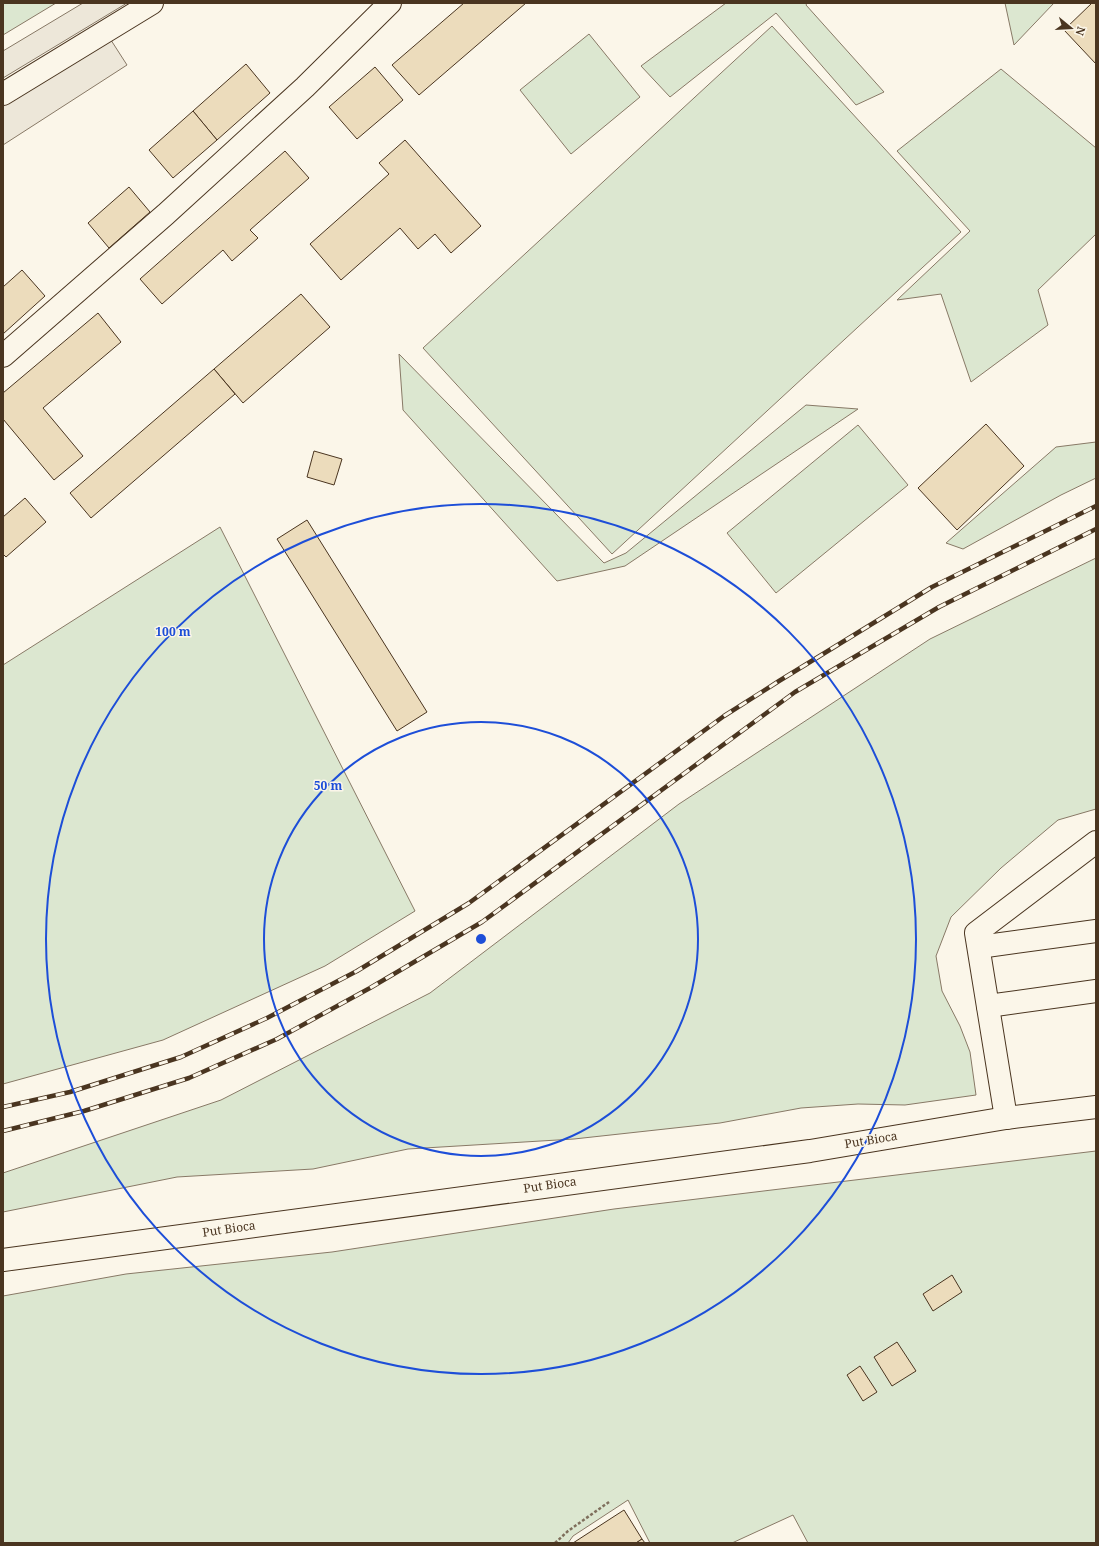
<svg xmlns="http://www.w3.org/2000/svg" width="1099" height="1546" viewBox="0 0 1099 1546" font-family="'Noto Serif',serif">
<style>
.green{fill:#dce7d0;stroke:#887966}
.parking{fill:#ede7d9;stroke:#887966}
.building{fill:#ecdcbc;stroke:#4a3520}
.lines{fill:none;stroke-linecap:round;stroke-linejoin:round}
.minor-casing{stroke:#4a3520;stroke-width:24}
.major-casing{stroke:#4a3520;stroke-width:24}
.path{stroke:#7f6f5c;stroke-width:2.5;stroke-dasharray:3 2;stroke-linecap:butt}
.minor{stroke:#fbf6e9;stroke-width:22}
.major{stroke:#fbf6e9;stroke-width:22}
.rail-casing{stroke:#4a3520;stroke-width:4.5}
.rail{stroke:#fbf6e9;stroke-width:3;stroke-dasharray:9;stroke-linecap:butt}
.ring{fill:none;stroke:#1d4ed8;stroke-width:2}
.labels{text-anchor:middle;stroke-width:3;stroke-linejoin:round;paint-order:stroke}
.street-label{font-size:12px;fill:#4a3520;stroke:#fbf6e9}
.centre{fill:#1d4ed8;stroke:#fbf6e9;stroke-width:2}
.ring-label{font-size:12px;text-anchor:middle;font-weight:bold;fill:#1d4ed8;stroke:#fbf6e9;stroke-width:3;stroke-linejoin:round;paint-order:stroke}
</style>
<rect width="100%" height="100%" fill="#fbf6e9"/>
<g class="green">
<polygon points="3,3 56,3 3,35"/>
<polygon points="726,3 807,3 806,5 884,92 856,105 776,13 670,97 641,66"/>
<polygon points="1005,3 1054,3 1014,45"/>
<polygon points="772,26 961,232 612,554 423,348"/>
<polygon points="589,34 640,97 571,154 520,90"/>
<polygon points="1001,69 1096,148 1096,234 1038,290 1048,325 971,382 941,294 897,300 970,231 897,151"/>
<polygon points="399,354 604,563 626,553 806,405 858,409 625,566 557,581 403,410"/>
<polygon points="858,425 908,485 776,593 727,533"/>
<polygon points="1096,442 1096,478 1061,495 963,549 946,543 1056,447"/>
<polygon points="220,527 415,911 325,966 163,1040 3,1084 3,665"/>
<polygon points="1096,558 1096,809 1058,820 1001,868 951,917 936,956 942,991 960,1026 970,1052 976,1095 905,1105 858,1104 801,1108 720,1123 574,1139 408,1149 313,1169 177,1177 3,1212 3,1173 221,1100 430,993 679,804 930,639"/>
<polygon points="1096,1151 1096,1543 808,1543 793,1515 732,1543 650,1543 628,1500 573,1536 568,1543 3,1543 3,1296 126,1274 332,1252 614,1209"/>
</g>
<g class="parking">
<polygon points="83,3 127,3 3,78 3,51"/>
<polygon points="109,37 127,65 3,145 3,106"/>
</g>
<g class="building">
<polygon points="464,3 526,3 419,95 392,65"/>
<polygon points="1092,3 1096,3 1096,64 1064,30"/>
<polygon points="246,64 270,93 217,140 193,111"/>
<polygon points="375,67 403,100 357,139 329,107"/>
<polygon points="193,111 217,140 173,178 149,150"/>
<polygon points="405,140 481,226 451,253 435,234 418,249 400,228 341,280 310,244 389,174 379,163"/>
<polygon points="285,151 309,178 250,230 258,238 232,261 223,250 162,304 140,279"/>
<polygon points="129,187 150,212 109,248 88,223"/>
<polygon points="22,270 45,296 3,334 3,287"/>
<polygon points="301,294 330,327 243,403 214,369"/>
<polygon points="98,313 121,342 43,408 83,456 54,480 3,419 3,393"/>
<polygon points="214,369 235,394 91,518 70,493"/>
<polygon points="986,424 1024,466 957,530 918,488"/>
<polygon points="314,451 342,459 334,485 307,477"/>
<polygon points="25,498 46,522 6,557 3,554 3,517"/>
<polygon points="307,520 427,712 397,731 277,539"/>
<polygon points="952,1275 962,1292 933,1311 923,1294"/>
<polygon points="897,1342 916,1371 892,1386 874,1357"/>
<polygon points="860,1366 877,1392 863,1401 847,1375"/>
<polygon points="624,1510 642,1539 636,1543 573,1543"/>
<polygon points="642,1539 645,1543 636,1543"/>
</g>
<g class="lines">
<g class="minor-casing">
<g id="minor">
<polyline points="3,94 152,3"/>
<polyline points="3,356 166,214 305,87 390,3"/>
<polyline points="979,947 1096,931"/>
<polyline points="988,1006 1096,991"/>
<polyline points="1006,1118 976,933 1096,842"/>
</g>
</g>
<g class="major-casing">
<polyline id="major" points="3,1260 810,1151 1006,1118 1096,1107"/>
</g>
<polyline class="path" points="555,1543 568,1531 609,1502"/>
<use href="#minor" class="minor"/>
<use href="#major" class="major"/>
<g class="rail-casing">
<g id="rail">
<polyline points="3,1107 70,1092 181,1057 267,1018 357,971 469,903 724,716 779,681 932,587 1096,506"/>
<polyline points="3,1131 84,1111 189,1078 277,1039 370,988 482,922 795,692 939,607 1096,529"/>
</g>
</g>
<use href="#rail" class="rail"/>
</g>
<g class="ring">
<circle cx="481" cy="939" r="217"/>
<circle cx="481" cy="939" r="435"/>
</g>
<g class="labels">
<g class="street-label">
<text transform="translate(871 1140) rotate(-9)" y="4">Put Bioca</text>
<text transform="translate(550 1185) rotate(-8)" y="4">Put Bioca</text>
<text transform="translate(229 1229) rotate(-8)" y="4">Put Bioca</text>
</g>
</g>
<circle cx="481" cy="939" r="6" class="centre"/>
<g class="ring-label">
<text x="173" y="636">100 m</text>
<text x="328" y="790">50 m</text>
</g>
<rect width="1099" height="1546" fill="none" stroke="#4a3520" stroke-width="8"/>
<g transform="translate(1071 28) rotate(108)" stroke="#fbf6e9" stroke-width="3" paint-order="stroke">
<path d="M0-3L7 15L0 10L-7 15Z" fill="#4a3520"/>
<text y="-6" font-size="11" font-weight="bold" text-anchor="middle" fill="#4a3520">N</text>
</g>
</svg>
